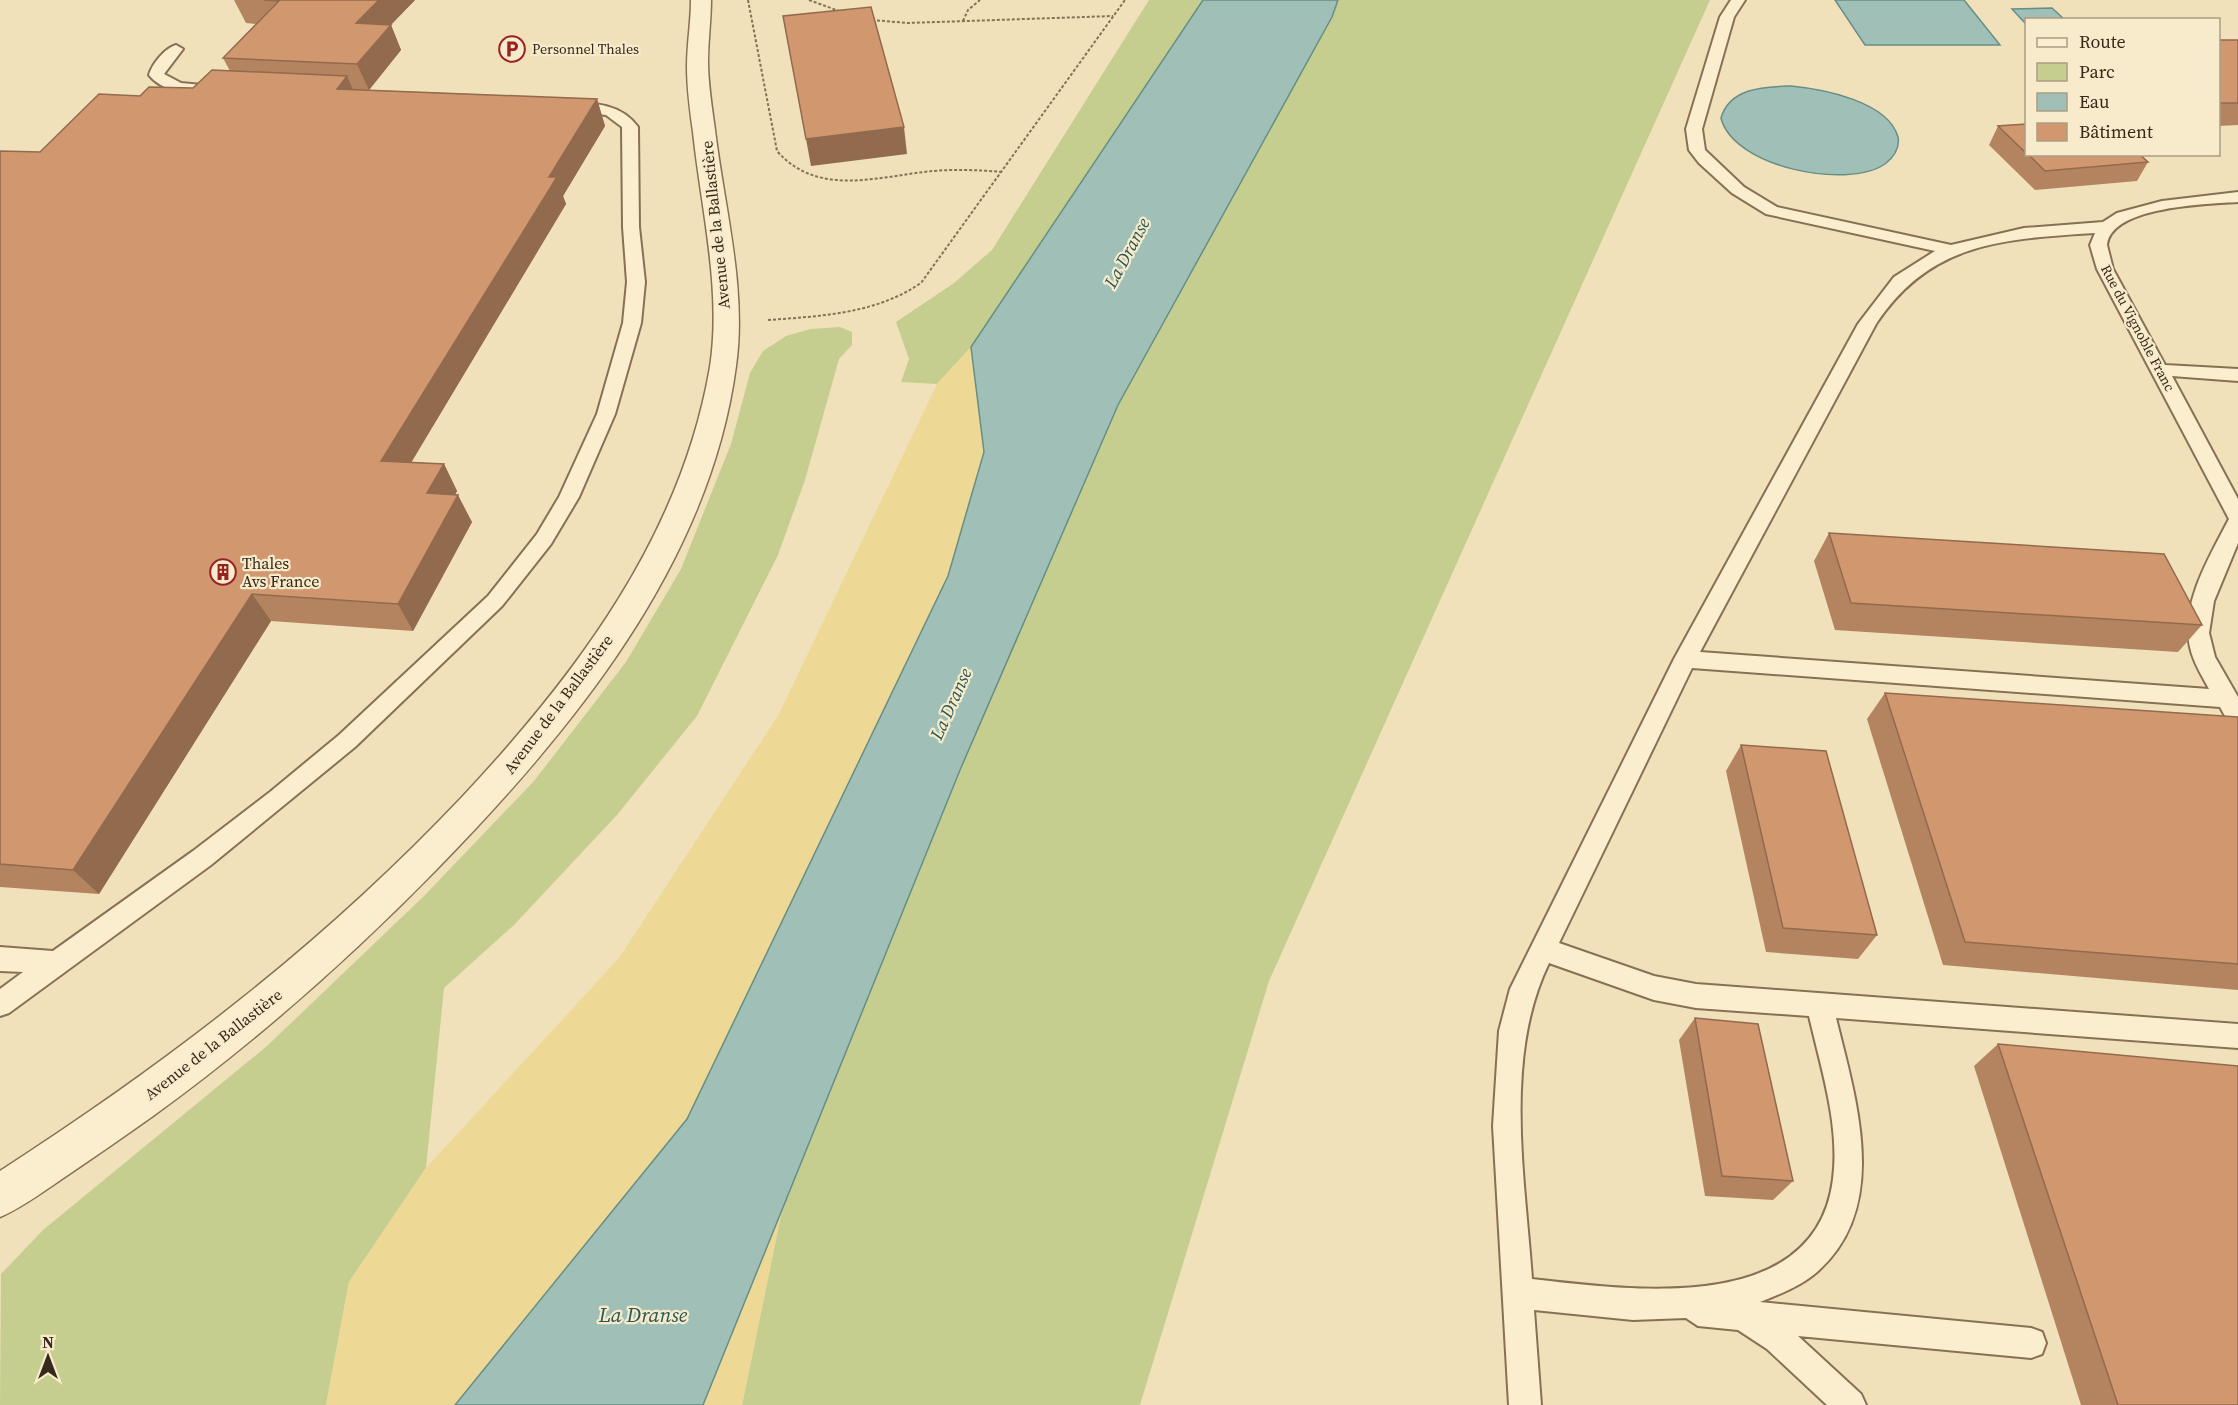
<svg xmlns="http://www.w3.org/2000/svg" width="2238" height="1405" viewBox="0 0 2238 1405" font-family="'Source Serif 4',serif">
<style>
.green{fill:#c6ce8f}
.sand{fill:#eed896}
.water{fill:#a0c0b7;stroke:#678e85;stroke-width:1.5}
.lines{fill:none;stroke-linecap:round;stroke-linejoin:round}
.lane-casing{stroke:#887054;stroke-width:4}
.street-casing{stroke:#887054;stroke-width:3}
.path{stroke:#887054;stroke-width:2;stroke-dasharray:3 2;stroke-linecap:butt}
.lane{fill:#fbeecf;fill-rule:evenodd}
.street{fill:#fbeecf;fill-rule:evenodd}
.wall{fill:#b4835f}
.shaded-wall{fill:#926a4e}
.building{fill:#d1986f;stroke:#926a4e;stroke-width:1.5}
.labels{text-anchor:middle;stroke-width:4.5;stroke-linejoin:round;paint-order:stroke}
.far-poi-label{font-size:14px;fill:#36281a;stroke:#f7ebcb;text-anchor:start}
.far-street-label{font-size:14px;fill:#36281a;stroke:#f7ebcb}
.street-label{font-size:16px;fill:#36281a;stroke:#f7ebcb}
.poi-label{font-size:16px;fill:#36281a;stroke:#f7ebcb;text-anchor:start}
.water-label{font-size:18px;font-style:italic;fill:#285754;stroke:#f7ebcb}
.near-water-label{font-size:21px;font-style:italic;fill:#285754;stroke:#f7ebcb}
</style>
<rect width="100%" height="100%" fill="#f0e1bb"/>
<g class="green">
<polygon points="1149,0 1203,0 971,347 937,384 901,382 909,359 896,322 954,283 992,250"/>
<polygon points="1338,0 1710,0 1269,981 1140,1405 742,1405 782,1210 960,770 1118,405 1332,17"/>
<polygon points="840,327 852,332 852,345 839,359 805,480 778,555 697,716 617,815 514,925 444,988 426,1168 349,1282 326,1405 0,1405 1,1274 43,1230 267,1046 424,896 534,781 626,662 681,569 731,444 750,373 763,351 786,336 811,329"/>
</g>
<g class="sand">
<polygon points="971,347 984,452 948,576 687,1119 455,1405 326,1405 349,1282 426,1168 619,958 779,714 937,384"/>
<polygon points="782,1210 742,1405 703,1405"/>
</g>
<g class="water">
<polygon points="1203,0 1338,0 1332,17 1118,405 960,770 703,1405 455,1405 687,1119 948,576 984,452 971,347"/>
<polygon points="1835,0 1964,0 2000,45 1865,45"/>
<polygon points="2052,8 2064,19 2026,20 2026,24 2012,9"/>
<path d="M 1791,86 C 1822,89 1888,101 1898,137 C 1900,148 1894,157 1885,164 C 1847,190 1733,167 1721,118 C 1730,87 1765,87 1791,86 Z"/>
</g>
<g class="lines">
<g class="lane-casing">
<g id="lane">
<path d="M 1731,0 L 1745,0 L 1734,17 L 1702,129 L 1705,150 L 1744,187 L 1777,207 L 1951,245 L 2024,228 L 2103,222 L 2117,213 L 2162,201 L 2238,192 L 2238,202 C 2208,204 2111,206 2107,245 L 2113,269 L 2165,365 L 2238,369 L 2238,381 L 2172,376 L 2238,499 L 2238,543 L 2214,601 L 2209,633 L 2215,657 L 2238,697 L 2238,728 L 2230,725 L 2220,707 L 1692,668 L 1559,943 L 1654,976 L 1696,984 L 2238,1024 L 2238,1048 L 1836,1018 C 1856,1100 1891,1207 1817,1272 C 1801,1286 1780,1294 1760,1302 L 2031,1328 L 2042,1332 L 2046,1343 L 2042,1354 L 2031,1358 L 1798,1336 L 1861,1394 L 1866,1405 L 1827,1405 L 1767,1349 L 1738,1330 L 1698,1326 L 1686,1318 L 1633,1320 L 1534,1310 L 1541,1405 L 1509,1405 L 1493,1126 L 1499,1031 L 1510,989 L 1674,659 L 1858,324 L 1894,277 L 1935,251 L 1766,214 L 1732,193 L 1699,163 L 1689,150 L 1686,129 L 1720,17 ZM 2095,233 L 2090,245 L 2097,269 L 2229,519 C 2210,556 2180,604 2190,647 C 2193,662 2202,676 2209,689 L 1700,652 L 1876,324 C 1931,241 2004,239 2095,233 ZM 1549,963 L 1654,1000 L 1696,1008 L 1809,1016 C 1821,1068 1840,1126 1833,1179 C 1816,1317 1630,1290 1532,1279 C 1525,1178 1503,1057 1549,963 Z"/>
<path d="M 176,45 L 183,49 L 164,74 L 181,83 L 224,87 L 226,90 L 224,93 C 202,99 164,94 149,75 C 152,64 165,48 176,45 Z"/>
<path d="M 570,103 C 596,103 621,104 638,127 L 639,227 L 645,282 L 641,323 L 615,414 L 579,497 L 551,544 L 502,606 L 355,747 L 211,865 L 9,1013 L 0,1016 L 0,989 L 23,972 L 0,971 L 0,947 L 53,951 L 193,851 L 270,792 L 339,735 L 488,596 L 537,534 L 559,497 L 597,414 L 623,323 L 627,282 L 623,227 L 622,127 L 606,115 L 565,110 L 563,107 Z"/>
</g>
</g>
<g class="street-casing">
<path id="street" d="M 691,0 L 711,0 C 711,20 708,41 708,61 C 708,84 712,107 715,130 C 724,206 747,288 736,366 C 710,564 571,732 436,870 C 348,960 255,1042 153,1116 C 122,1138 90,1160 59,1181 C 40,1194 21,1208 0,1217 L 0,1171 C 170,1061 323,944 463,796 C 577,674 681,536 710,367 C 722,291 701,208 693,132 C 690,111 687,88 687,66 C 687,44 691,22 691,0 Z"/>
</g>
<g class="path">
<path d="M 748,0 L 777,151 C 818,198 879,176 933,171 C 956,169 979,170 1002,172"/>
<polyline points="809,0 839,11"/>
<polyline points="872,20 908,23 1113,16"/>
<polyline points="963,21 968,10 980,0"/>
<path d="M 768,320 C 822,316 875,314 921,283 L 1125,0"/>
</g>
<use href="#lane" class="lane"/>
<use href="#street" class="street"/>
</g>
<g class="wall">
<polygon points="234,0 415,0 391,25 401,50 369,90 597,99 605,126 563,196 566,204 411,462 444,464 457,491 455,495 472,522 413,631 271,621 99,894 0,887 0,151 40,152 140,96 193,88 230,71 223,58 256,24 246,23"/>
<polygon points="2218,40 2238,40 2238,125 2218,126"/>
<polygon points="2026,124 2026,154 2139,154 2148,162 2137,181 2035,190 1989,145 1998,126"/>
<polygon points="1829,533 2202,625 2178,652 1835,630 1814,561"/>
<polygon points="1885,693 2238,717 2238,990 1943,965 1867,719"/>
<polygon points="1741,745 1877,935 1858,959 1766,952 1726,771"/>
<polygon points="1695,1018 1793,1181 1773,1200 1705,1196 1679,1040"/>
<polygon points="1998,1044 2238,1405 2081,1405 1974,1066"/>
</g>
<g class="shaded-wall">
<polygon points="379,0 415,0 367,49 356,23"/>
<polygon points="391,25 401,50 369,90 357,64"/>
<polygon points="347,76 359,103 337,89"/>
<polygon points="597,99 605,126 563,196 566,204 396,488 381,461 549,177"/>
<polygon points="904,127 907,154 811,166 806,139"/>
<polygon points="444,464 457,491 441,520 427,493"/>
<polygon points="458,495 472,522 413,631 398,604"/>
<polygon points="252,594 271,621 99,894 73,870"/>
</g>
<g class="building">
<polygon points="264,0 379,0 356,23 391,25 357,64 223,58 279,1"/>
<polygon points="871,7 904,127 806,139 783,16"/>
<rect x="2218" y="40" width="20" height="63"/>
<polygon points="212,70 347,76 337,89 597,99 549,177 557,177 381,461 444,464 427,493 458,495 398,604 252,594 73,870 0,864 0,151 40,152 99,94 140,96 149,87 193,88"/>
<polygon points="2026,124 2026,153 1998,126"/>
<polygon points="2028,154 2139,154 2148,162 2045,171"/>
<polygon points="1829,533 2164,554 2202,625 1851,603"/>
<polygon points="1885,693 2238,717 2238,964 1965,942"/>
<polygon points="1741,745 1826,751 1877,935 1783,928"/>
<polygon points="1695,1018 1758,1024 1793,1181 1722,1176"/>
<polygon points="1998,1044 2238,1066 2238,1405 2118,1405"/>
</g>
<defs>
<g id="parking-ring" transform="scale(1.35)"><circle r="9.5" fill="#f7ebcb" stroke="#9a2121" stroke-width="1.5"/><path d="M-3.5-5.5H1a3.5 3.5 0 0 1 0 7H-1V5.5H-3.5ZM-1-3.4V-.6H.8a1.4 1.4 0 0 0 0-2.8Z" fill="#9a2121"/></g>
<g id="building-ring" transform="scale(1.35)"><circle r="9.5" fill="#f7ebcb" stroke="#9a2121" stroke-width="1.5"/><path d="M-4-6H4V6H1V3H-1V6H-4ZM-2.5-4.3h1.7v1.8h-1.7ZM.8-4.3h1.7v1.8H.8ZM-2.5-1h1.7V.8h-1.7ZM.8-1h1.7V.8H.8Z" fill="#9a2121"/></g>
</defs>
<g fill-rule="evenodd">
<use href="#parking-ring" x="512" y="49"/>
<use href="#building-ring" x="223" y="572"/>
</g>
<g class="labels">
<g class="far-poi-label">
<text x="532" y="54">Personnel Thales</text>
</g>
<g class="far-street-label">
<text transform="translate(2138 328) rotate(62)" y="5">Rue du Vignoble Franc</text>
</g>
<g class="street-label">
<text transform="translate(715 225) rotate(-96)" y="6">Avenue de la Ballastière</text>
<text transform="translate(558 704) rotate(-53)" y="6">Avenue de la Ballastière</text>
<text transform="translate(213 1044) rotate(-38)" y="6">Avenue de la Ballastière</text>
</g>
<g class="poi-label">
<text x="242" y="569">Thales<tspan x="242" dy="18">Avs France</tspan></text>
</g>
<g class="water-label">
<text transform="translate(1127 253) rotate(-62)" y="6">La Dranse</text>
<text transform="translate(951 704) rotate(-66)" y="6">La Dranse</text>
</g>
<g class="near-water-label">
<text x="643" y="1322">La Dranse</text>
</g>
</g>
<rect x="2025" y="18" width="195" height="138" fill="#f7ebcb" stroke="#aa9d84" stroke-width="1.5"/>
<rect x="2037" y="38" width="30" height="9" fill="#fbeecf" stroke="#aa9d84" stroke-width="1.5"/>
<text x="2079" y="48" font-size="18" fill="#36281a">Route</text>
<rect x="2037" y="63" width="30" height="18" fill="#c6ce8f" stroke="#aa9d84" stroke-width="1.5"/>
<text x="2079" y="78" font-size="18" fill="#36281a">Parc</text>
<rect x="2037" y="93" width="30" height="18" fill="#a0c0b7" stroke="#aa9d84" stroke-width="1.5"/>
<text x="2079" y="108" font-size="18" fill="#36281a">Eau</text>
<rect x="2037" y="123" width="30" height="18" fill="#d1986f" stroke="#aa9d84" stroke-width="1.5"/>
<text x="2079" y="138" font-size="18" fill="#36281a">Bâtiment</text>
<g transform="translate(48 1357)" stroke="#f7ebcb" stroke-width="4.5" paint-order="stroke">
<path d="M0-4.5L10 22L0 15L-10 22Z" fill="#36281a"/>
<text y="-9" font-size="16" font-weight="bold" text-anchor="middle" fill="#36281a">N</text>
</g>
</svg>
